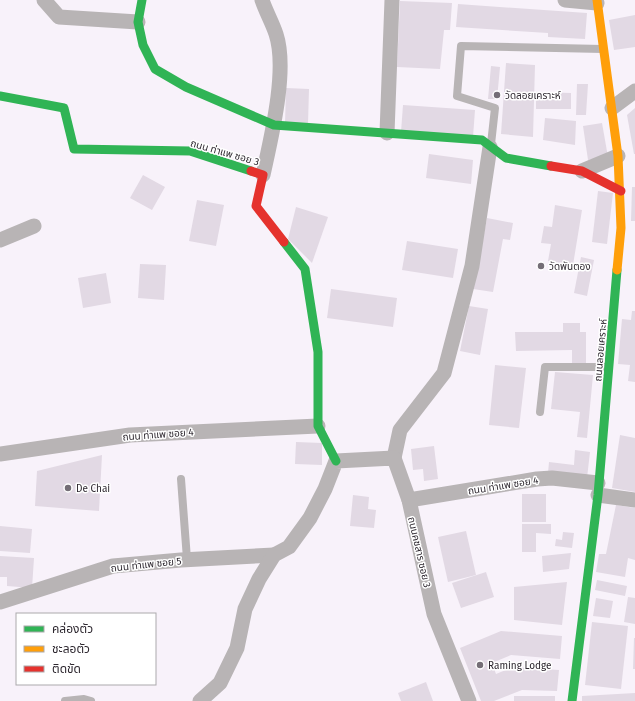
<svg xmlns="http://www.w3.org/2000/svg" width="635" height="701" viewBox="0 0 635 701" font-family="'Fira Sans','Noto Sans Thai',sans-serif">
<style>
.building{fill:#e2d9e4}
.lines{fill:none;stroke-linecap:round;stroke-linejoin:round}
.lane{stroke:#b8b4b5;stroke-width:8}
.street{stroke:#b8b4b5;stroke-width:15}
.fast{stroke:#30b455;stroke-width:9}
.slow{stroke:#ff9f0a;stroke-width:9}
.jam{stroke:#e5322d;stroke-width:9}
.poi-dot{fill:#746e76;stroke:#fff;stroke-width:1.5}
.labels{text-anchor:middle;stroke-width:3;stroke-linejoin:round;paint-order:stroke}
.poi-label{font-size:10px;fill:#2d272f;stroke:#fff;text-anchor:start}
.street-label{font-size:10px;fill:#2d272f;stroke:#fff}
</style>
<rect width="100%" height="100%" fill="#f8f2fa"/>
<g class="building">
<polygon points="400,1 452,3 450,30 444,30 440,69 397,67"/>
<polygon points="458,4 587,13 585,39 548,37 548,33 456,27"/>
<polygon points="635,15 635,47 614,50 609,20"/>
<polygon points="506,63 535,65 533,137 501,134"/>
<polygon points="491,66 500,67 497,99 488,99"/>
<polygon points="577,84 588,84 586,115 576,115"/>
<polygon points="286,88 309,89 308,124 285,124"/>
<polygon points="536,92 571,93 571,109 536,109"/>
<polygon points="403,105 475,110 473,137 401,132"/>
<polygon points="635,108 635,154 634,154 627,115"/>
<polygon points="545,118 576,121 575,145 543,140"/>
<polygon points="602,123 608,157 588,160 583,126"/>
<polygon points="429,154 473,160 471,184 426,178"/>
<polygon points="143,175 165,187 152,210 130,198"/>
<polygon points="632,187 635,187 635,221 631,221"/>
<polygon points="598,191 613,193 607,244 592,242"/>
<polygon points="197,200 224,205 216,246 189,241"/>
<polygon points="555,205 582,210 573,265 548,261 551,244 541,243 544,226 552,227"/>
<polygon points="296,207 328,217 312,263 288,239"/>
<polygon points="487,218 513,223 510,240 503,239 493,292 473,289"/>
<polygon points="407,241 458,249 453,278 402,270"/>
<polygon points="581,257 594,260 587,296 574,293"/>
<polygon points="140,264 166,265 164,300 138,298"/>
<polygon points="106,273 111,303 83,308 78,278"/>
<polygon points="331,289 397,298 393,327 327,318"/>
<polygon points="469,306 488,309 480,355 460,351"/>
<polygon points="632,311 635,311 635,382 628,381 630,365 618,364 622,319 631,320"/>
<polygon points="563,323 580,323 580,332 586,332 586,363 572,363 572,350 516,351 515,332 563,332"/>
<polygon points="495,365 526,368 519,428 489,425"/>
<polygon points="555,372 593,375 587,438 577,437 580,412 551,409"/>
<polygon points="620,435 635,438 635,492 612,488"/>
<polygon points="296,442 322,443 322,465 295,464"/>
<polygon points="434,446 438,479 424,481 423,469 413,470 411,449"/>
<polygon points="575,450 590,452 587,478 548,473 549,462 574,465"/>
<polygon points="102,455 99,511 35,506 37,471"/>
<rect x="522" y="494" width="24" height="28"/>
<polygon points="353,495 369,497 368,509 376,510 374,528 350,526"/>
<polygon points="616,505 635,508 635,560 628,558 625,577 596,572 599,554 606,554"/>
<polygon points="522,524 551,524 551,534 536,533 536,552 522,552"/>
<polygon points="0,526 32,529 30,553 0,551"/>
<polygon points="466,531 476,575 448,582 438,537"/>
<polygon points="563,532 574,533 572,548 555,546 556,539 562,540"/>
<polygon points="571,553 569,569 543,572 542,556"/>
<polygon points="0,556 34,558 32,588 7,586 7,577 0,577"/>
<polygon points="486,572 494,597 461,608 452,583"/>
<polygon points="597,580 627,586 625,596 595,590"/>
<polygon points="567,582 562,625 514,620 514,587"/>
<polygon points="628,597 635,598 635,624 624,622"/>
<polygon points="596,598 613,601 610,618 593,616"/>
<polygon points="592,622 628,626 621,689 585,685"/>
<polygon points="501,631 562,636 560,659 511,655 492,663 496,674 513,667 559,670 557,691 522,690 494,701 481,701 460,648"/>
<polygon points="634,638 635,638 635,669 633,669"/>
<polygon points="426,682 433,701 401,701 398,693"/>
<polygon points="635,693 635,701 582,701 582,696"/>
<rect x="514" y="696" width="41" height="5"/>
</g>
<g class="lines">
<g class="lane">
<polyline points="491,144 495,108 457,96 461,46 603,49"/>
<polyline points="540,412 545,367 609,367"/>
<polyline points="181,479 187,559"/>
<polyline points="65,701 84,699 91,701"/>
</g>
<g class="street">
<polyline points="44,0 59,17 138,22"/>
<path d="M 262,0 C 266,12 272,22 276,34 C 288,70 271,138 263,175"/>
<polyline points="565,0 597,3"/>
<polyline points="612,108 635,91"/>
<polyline points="387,133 392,0"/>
<polyline points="582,171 618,156"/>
<polyline points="0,240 34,226"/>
<polyline points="0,454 130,435 318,426"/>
<polyline points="394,458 400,430 444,373 472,266 490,147"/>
<polyline points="598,495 635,500"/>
<polyline points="409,500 537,479 552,478 598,483"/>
<polyline points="0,602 113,566 181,560 274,555"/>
<polyline points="200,701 220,683 237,648 245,609 259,579 274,555 289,547 310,518 325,489 336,461 394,458 409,500 434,614 469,701"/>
</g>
<g class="fast">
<polyline points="142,0 138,22 143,45 155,69 186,87 274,125 482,140 506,158 551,166"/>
<polyline points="0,96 64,108 74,149 190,151 251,171"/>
<polyline points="284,242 305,269 318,352 318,426 336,461"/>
<polyline points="572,701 598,495 617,270"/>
</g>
<polyline class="slow" points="597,0 618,156 621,228 617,270"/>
<g class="jam">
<polyline points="551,166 582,171 621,191"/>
<polyline points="251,171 263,175 256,206 284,242"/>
</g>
</g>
<g class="poi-dot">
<circle cx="497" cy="95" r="4"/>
<circle cx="541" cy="266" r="4"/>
<circle cx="68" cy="488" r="4"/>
<circle cx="480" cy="665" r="4"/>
</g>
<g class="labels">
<g class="poi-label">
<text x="505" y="99">วัดลอยเคราะห์</text>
<text x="549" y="270">วัดพันตอง</text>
<text x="76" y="492">De Chai</text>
<text x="488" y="669">Raming Lodge</text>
</g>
<g class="street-label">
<text transform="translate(225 152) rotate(16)" y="4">ถนน ท่าแพ ซอย 3</text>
<text transform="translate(600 350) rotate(-85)" y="4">ถนนลอยเคราะห์</text>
<text transform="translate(158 434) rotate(-4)" y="4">ถนน ท่าแพ ซอย 4</text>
<text transform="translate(503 485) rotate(-9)" y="4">ถนน ท่าแพ ซอย 4</text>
<text transform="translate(420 552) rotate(77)" y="4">ถนนคชสาร ซอย 3</text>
<text transform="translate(146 564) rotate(-6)" y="4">ถนน ท่าแพ ซอย 5</text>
</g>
</g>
<rect x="16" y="613" width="140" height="72" fill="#ffffff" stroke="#aba9ac"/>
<rect x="24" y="626" width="20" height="6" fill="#30b455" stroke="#aba9ac"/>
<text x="52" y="633" font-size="12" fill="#2d272f">คล่องตัว</text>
<rect x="24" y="646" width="20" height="6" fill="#ff9f0a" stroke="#aba9ac"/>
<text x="52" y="653" font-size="12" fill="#2d272f">ชะลอตัว</text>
<rect x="24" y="666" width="20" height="6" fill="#e5322d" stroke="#aba9ac"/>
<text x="52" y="673" font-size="12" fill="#2d272f">ติดขัด</text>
</svg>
